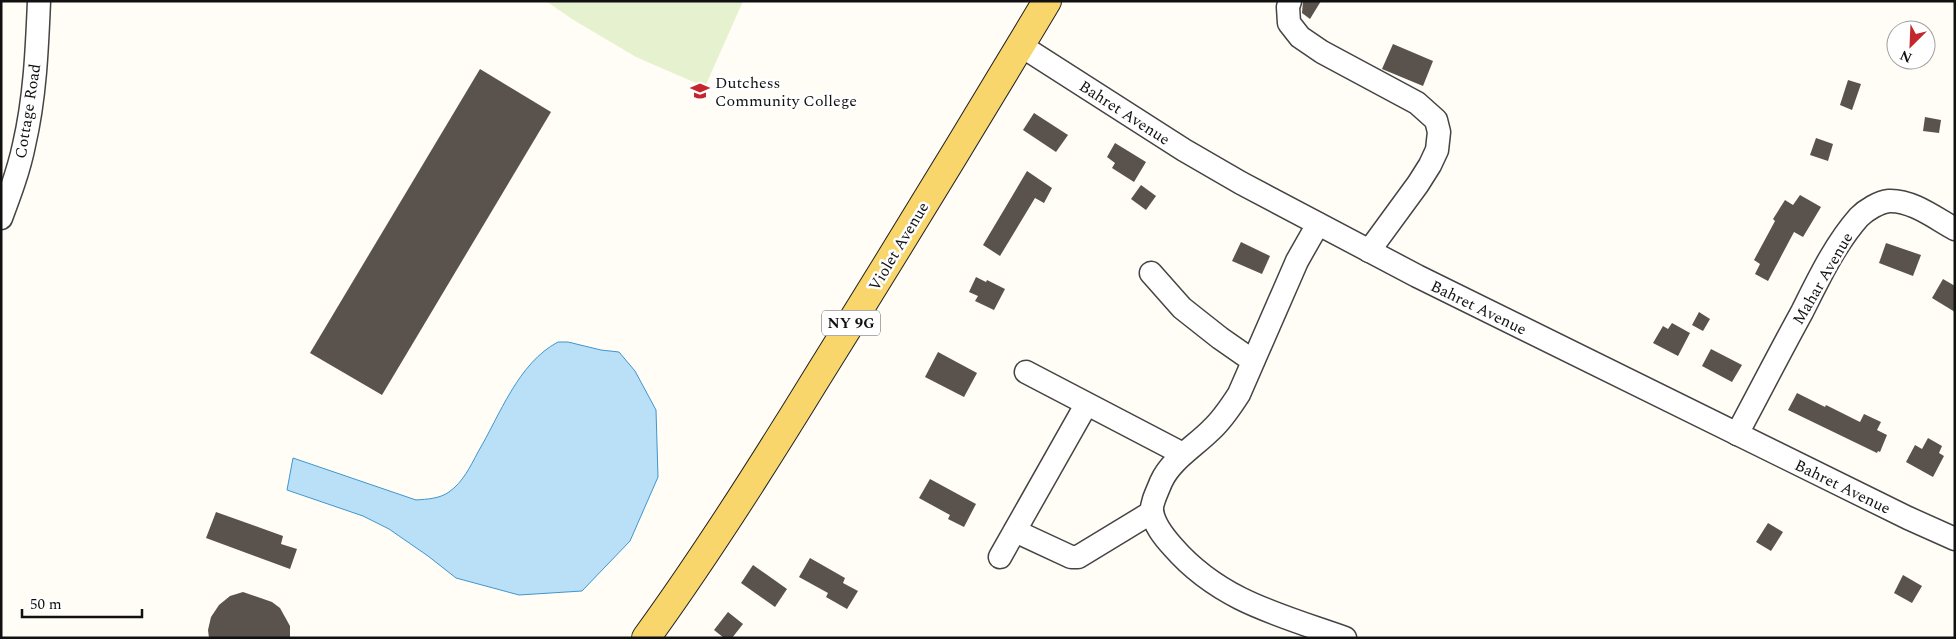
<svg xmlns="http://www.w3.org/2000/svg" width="1956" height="639" viewBox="0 0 1956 639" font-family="Spectral,serif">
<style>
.pitch{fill:#e6f2cf}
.water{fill:#b9e0f7;stroke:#3f96cf}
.building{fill:#5a524d}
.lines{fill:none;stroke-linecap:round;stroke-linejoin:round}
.minor-casing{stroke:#444;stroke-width:25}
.major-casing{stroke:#222;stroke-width:30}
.minor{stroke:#fff;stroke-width:22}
.major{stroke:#f9d66b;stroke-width:28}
.labels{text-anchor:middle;stroke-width:5;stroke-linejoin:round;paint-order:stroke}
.shield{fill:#fff;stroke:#585858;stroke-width:1}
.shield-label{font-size:15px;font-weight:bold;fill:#111}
.poi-label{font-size:16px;fill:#111;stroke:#fff;text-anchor:start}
.street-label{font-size:16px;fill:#111;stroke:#fff}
</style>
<rect width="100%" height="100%" fill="#fffdf5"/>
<polygon class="pitch" points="546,1 743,1 705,87 636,57 572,19"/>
<path class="water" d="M 558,342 L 568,342 L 601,350 L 619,352 L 635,371 L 656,410 L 658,477 L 630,541 L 582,591 L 519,595 L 456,578 L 428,556 L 389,529 L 363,516 L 287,490 L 293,458 L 416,500 C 427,499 439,499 449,492 C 463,482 470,467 478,452 C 500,415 518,363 558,342 Z"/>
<g class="building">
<polygon points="1303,1 1321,1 1310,19 1302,13"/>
<polygon points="1393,44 1433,61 1423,86 1382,69"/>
<polygon points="480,69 551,112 382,395 310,353"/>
<polygon points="1848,80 1861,84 1852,110 1840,105"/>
<polygon points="1034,113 1068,135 1056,152 1023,130"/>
<polygon points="1925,117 1941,120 1939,133 1923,131"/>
<polygon points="1816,138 1833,144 1828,161 1810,155"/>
<polygon points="1115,143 1146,162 1134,182 1112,168 1115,163 1107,157"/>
<polygon points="1027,171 1052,188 1044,203 1035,198 1000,256 983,245"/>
<polygon points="1141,185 1156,196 1146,210 1131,199"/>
<polygon points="1800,195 1821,207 1803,237 1794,232 1768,281 1755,274 1760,264 1754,260 1775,221 1773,219 1785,200 1793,205"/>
<polygon points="1241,242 1270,256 1262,274 1232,261"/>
<polygon points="1886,243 1921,255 1913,276 1879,263"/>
<polygon points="976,277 986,282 987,280 1005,289 994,310 975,301 978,296 969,292"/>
<polygon points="1943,279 1955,286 1955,312 1932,298"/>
<polygon points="1699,312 1710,319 1703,331 1692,325"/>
<polygon points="1672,323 1690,333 1678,356 1653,343 1663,326 1668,329"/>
<polygon points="1711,349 1742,365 1732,382 1702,366"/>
<polygon points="938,352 977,373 964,397 925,377"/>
<polygon points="1797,393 1825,407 1826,405 1860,422 1864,414 1881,422 1877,430 1887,435 1880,452 1878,451 1877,453 1788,410"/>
<polygon points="1928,438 1942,446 1939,453 1944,456 1933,477 1906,462 1915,445 1922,449"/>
<polygon points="930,479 976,504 964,527 948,519 950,515 919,498"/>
<polygon points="216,512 283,536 281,544 297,549 290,569 206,538"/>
<polygon points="1768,523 1783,532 1771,551 1756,542"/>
<polygon points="810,558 845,578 843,583 858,591 847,609 826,597 828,593 799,577"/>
<polygon points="753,565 787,589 775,607 741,583"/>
<polygon points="1903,575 1922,586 1912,603 1894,593"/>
<polygon points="243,592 272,602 280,608 290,626 290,638 209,638 208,630 211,617 219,605 230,596"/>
<polygon points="728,612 743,624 732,638 724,638 714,630"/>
</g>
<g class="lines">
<g class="minor-casing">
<g id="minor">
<polyline points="1290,1 1288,7 1289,23 1300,37 1322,52 1417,103 1436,120 1439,132 1437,150 1430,165 1418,184 1369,251"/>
<polyline points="1020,45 1184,150 1241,183 1417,276 1908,518 1955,539"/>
<path d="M 1,218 C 10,194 19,170 24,145 C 35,98 37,49 39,1"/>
<path d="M 1318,224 L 1297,261 L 1239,394 C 1230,408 1222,420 1211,430 C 1194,447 1171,460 1161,482 C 1158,490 1151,503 1152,511 C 1154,525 1164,537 1173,547 C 1220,601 1280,615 1345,638"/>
<polyline points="1151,273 1182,308 1220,338 1253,361"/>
<polyline points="1026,372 1183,454"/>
<path d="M 1737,434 C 1759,393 1780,352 1802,312 C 1818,280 1835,244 1859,217 C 1866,210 1879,202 1889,201 C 1912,200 1935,218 1955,229"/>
<polyline points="1015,531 1071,557 1078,557 1152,512"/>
<polyline points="1000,557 1086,405"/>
</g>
</g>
<g class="major-casing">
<path id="major" d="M 646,638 C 707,554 762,467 816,379 C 894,254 971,128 1047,1"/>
</g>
<use href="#minor" class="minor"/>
<use href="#major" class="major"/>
</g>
<defs>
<g id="university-bare" transform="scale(1.5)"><path d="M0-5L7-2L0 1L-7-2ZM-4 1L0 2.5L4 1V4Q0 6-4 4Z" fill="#c4262e" stroke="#fff" stroke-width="2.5" paint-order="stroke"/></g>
</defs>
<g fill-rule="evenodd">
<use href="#university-bare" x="700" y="91"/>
</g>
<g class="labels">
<rect class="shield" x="822" y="310.5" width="58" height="25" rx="4"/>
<g class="shield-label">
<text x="851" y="328">NY 9G</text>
</g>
<g class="poi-label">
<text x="715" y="88">Dutchess<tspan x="715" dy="18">Community College</tspan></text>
</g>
<g class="street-label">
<text transform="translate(27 111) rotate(-81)" y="6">Cottage Road</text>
<text transform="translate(1125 112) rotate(33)" y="6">Bahret Avenue</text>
<text transform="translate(898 246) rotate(-59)" y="6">Violet Avenue</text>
<text transform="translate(1822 278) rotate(-60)" y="6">Mahar Avenue</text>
<text transform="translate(1479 307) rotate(26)" y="6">Bahret Avenue</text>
<text transform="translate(1843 486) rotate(26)" y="6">Bahret Avenue</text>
</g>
</g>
<rect width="1956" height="639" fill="none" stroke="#111111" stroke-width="5"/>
<g transform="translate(1911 45) rotate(204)"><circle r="24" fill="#ffffff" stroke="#a0a0a0"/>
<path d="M0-4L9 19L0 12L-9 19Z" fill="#c4262e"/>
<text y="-8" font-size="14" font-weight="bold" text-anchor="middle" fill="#111111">N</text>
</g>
<path d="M22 609v8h120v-8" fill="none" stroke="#111111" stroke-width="2.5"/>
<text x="30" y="609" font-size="15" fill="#111111" stroke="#ffffff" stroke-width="4" paint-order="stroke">50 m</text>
</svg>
